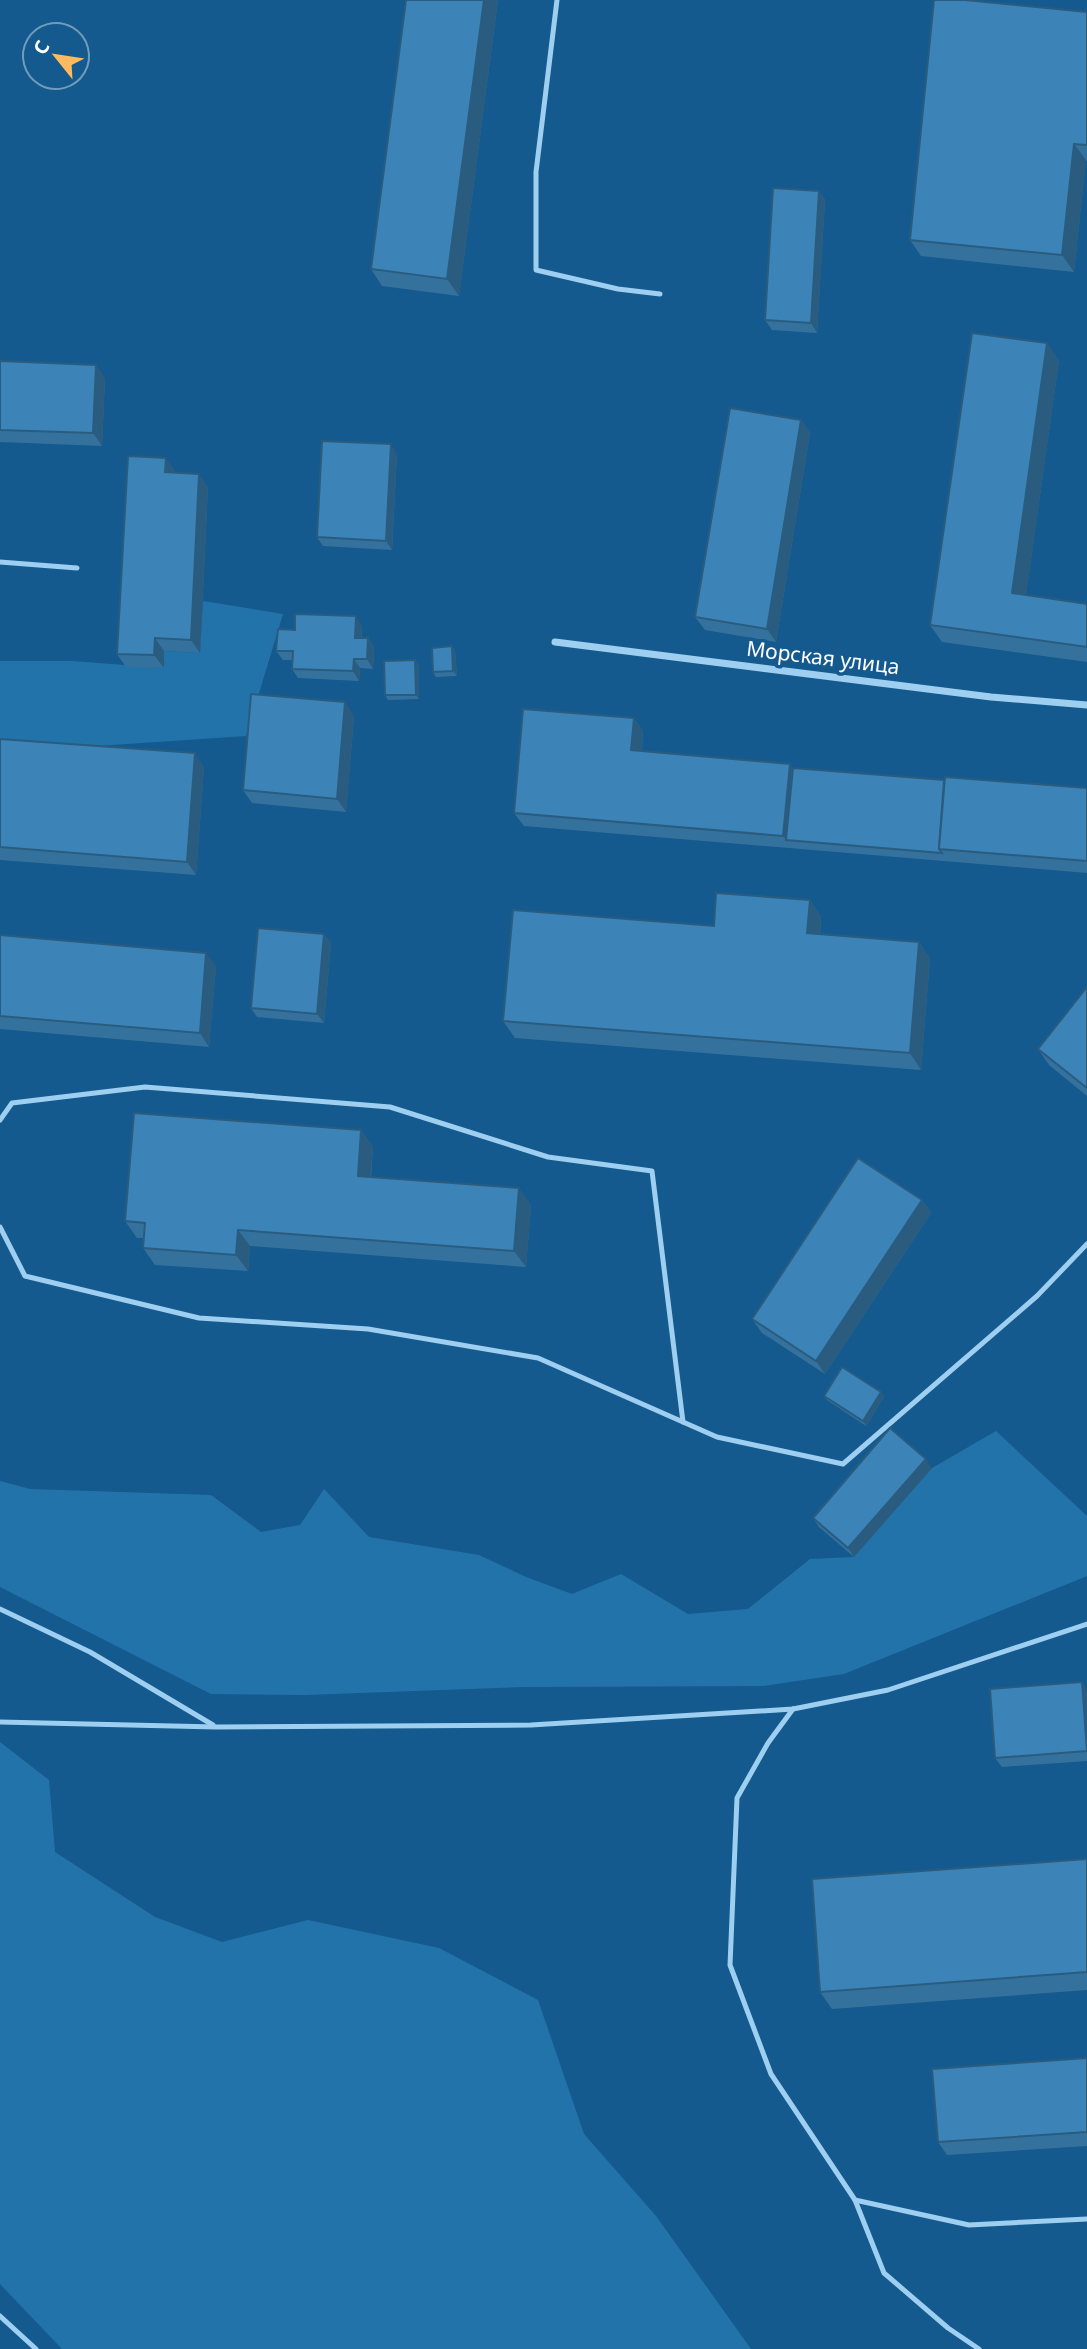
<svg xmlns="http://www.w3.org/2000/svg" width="1087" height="2349" viewBox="0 0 1087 2349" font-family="'Noto Sans',sans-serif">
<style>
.green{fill:#2373ab}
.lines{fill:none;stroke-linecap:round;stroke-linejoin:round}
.service{stroke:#9ecff1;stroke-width:5}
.minor{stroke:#9ecff1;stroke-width:7}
.wall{fill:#34729d}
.shaded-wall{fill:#2a5c80}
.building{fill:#3c84b7;stroke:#2a5c80;stroke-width:2}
.labels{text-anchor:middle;stroke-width:7;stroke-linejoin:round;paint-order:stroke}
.street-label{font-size:21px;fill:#fff;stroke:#145a8e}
</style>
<rect width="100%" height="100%" fill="#145a8e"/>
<g class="green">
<polygon points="203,601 283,614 246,736 67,748 0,746 0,661 72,661 163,668 164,651 200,653"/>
<polygon points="996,1431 1087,1516 1087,1576 844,1674 763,1686 525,1687 305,1695 211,1694 0,1587 0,1481 30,1489 211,1495 261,1532 300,1525 324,1489 369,1537 479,1555 526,1577 572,1594 621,1574 688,1614 748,1609 810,1559 854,1557 932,1468"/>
<polygon points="0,1742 49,1780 55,1852 155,1917 222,1942 308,1920 439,1948 538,2000 584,2134 656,2216 751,2349 62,2349 0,2284"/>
</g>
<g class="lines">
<g class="service">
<polyline points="557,0 536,172 536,270 618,289 660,294"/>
<polyline points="0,562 77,568"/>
<polyline points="0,1120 12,1103 145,1087 390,1107 548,1157 652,1171 683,1422"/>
<polyline points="0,1227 25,1276 199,1318 368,1329 538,1358 717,1437 843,1464 1037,1296 1087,1244"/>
<polyline points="0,1609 90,1652 213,1725"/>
<polyline points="793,1709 768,1743 737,1798 730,1965 771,2074 855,2200 969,2225 1087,2219"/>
<polyline points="0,1722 216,1727 531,1725 793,1709 888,1690 1087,1624"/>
<polyline points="855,2200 884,2273 948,2328 979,2349"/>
<polyline points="0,2316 36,2349"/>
</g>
<polyline class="minor" points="555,642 991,697 1087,705"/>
</g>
<g class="wall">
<polygon points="406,0 498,0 459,296 382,286 371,269"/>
<polygon points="1087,12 1087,161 1086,160 1074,272 921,256 910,240"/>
<polygon points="819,191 825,200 817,333 772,330 765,320"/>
<polygon points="1059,360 1026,595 1087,604 1087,662 942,642 930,625"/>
<polygon points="0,361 105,378 102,446 0,442"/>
<polygon points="801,420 810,433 776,642 705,630 695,617"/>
<polygon points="397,454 392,550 323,546 317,537"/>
<polygon points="175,471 175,473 208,487 200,653 164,651 164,668 126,667 117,654"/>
<polygon points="362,626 362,638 368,638 374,647 373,669 360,668 359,681 298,678 292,669 292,660 283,660 276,651 295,630"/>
<polygon points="452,646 455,651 457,676 436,677 433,672"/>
<polygon points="419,665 419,699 388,700 385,695"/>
<polygon points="354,716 346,812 252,803 243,790"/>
<polygon points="634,718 643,731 642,751 793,768 944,780 1087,788 1087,873 524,826 514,813"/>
<polygon points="0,739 204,767 196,875 0,860"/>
<polygon points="810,900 821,917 820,934 919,942 930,959 921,1070 515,1038 503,1021 714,926"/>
<polygon points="324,934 331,943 324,1023 257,1017 251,1008"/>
<polygon points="0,935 216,966 209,1047 0,1029"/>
<polygon points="1087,987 1087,1096 1049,1065 1038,1049"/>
<polygon points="361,1130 373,1147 371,1177 531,1205 526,1267 250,1246 248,1271 155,1265 143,1248 144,1238 137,1238 125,1221"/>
<polygon points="922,1200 931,1213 825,1374 762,1333 752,1319"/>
<polygon points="881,1392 884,1397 866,1426 827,1400 824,1396"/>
<polygon points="932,1468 854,1557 819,1527 813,1518"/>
<polygon points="1087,1689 1087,1761 1002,1767 995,1758"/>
<polygon points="1087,1859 1087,1990 832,2009 820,1992"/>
<polygon points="1087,2058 1087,2146 947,2155 938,2142"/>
</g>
<g class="shaded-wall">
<polygon points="484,0 498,0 459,296 447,279"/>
<polygon points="1074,144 1086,160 1074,272 1062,255"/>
<polygon points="819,191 825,200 817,333 811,323"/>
<polygon points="1047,343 1059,360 1024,610 1012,593"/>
<polygon points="96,365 105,378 102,446 93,433"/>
<polygon points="801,420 810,433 776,642 767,629"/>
<polygon points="391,444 397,454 392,550 386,541"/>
<polygon points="166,458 175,471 175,486 165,472"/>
<polygon points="199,474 208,487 200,653 191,640"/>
<polygon points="356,616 362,626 361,647 355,638"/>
<polygon points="155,638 164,651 164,668 154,655"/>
<polygon points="368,638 374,647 373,669 367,659"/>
<polygon points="452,646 455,651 457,676 453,671"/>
<polygon points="354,659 360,668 359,681 353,671"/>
<polygon points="415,660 419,665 419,699 416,695"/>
<polygon points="345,702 354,716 346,812 337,799"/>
<polygon points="634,718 643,731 641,764 631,750"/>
<polygon points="195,753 204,767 196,875 187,862"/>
<polygon points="790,764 799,777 786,840 783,836"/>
<polygon points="810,900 821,917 818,950 807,933"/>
<polygon points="324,934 331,943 324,1023 317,1014"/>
<polygon points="919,942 930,959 921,1070 910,1053"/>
<polygon points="206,953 216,966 209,1047 200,1033"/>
<polygon points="361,1130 373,1147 369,1192 358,1176"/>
<polygon points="519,1188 531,1205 526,1267 514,1251"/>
<polygon points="922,1200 931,1213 825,1374 816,1361"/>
<polygon points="238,1230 250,1246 248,1271 236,1255"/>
<polygon points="881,1392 884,1397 866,1426 863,1421"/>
<polygon points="926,1459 932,1468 854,1557 848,1548"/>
<polygon points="1082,1682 1087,1689 1087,1742"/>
</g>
<g class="building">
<polygon points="406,0 484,0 447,279 371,269"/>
<polygon points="934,0 965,0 1087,12 1087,145 1074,144 1062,255 910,240"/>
<polygon points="773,188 819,191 811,323 765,320"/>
<polygon points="972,333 1047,343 1012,593 1087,604 1087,647 930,625"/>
<polygon points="0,361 96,365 93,433 0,430"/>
<polygon points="730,408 801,420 767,629 695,617"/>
<polygon points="322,441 391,444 386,541 317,537"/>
<polygon points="128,456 166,458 165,472 199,474 191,640 155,638 154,655 117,654"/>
<polygon points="295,614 356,616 355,638 368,638 367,659 354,659 353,671 292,669 293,651 276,651 278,629 295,630"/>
<polygon points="452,646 453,671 433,672 432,648"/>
<polygon points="415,660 416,695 385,695 384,661"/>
<polygon points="251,694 345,702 337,799 243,790"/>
<polygon points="523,709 634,718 631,750 790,764 783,836 514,813"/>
<polygon points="0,739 195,753 187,862 0,847"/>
<polygon points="793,768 944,780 939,849 942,853 786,840"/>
<polygon points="945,777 1087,788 1087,861 939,849"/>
<polygon points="716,893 810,900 807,933 919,942 910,1053 503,1021 513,910 714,926"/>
<polygon points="258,928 324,934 317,1014 251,1008"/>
<polygon points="0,935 206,953 200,1033 0,1016"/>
<polygon points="1087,987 1087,1088 1038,1049"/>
<polygon points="134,1113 361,1130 358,1176 519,1188 514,1251 238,1230 236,1255 143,1248 145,1223 125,1221"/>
<polygon points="858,1158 922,1200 816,1361 752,1319"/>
<polygon points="842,1367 881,1392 863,1421 824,1396"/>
<polygon points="890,1428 926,1459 848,1548 813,1518"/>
<polygon points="1082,1682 1087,1751 995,1758 990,1689"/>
<polygon points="1087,1859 1087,1972 820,1992 812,1879"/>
<polygon points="1087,2058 1087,2132 938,2142 932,2069"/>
</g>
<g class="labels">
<g class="street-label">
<text transform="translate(823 658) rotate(7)" y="7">Морская улица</text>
</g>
</g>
<g transform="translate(56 56) rotate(300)"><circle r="33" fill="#145a8e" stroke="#729cbb" stroke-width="2"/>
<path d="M0-5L12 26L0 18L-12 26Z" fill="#ffba5e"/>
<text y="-10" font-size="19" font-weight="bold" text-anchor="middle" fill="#ffffff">С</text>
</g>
</svg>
